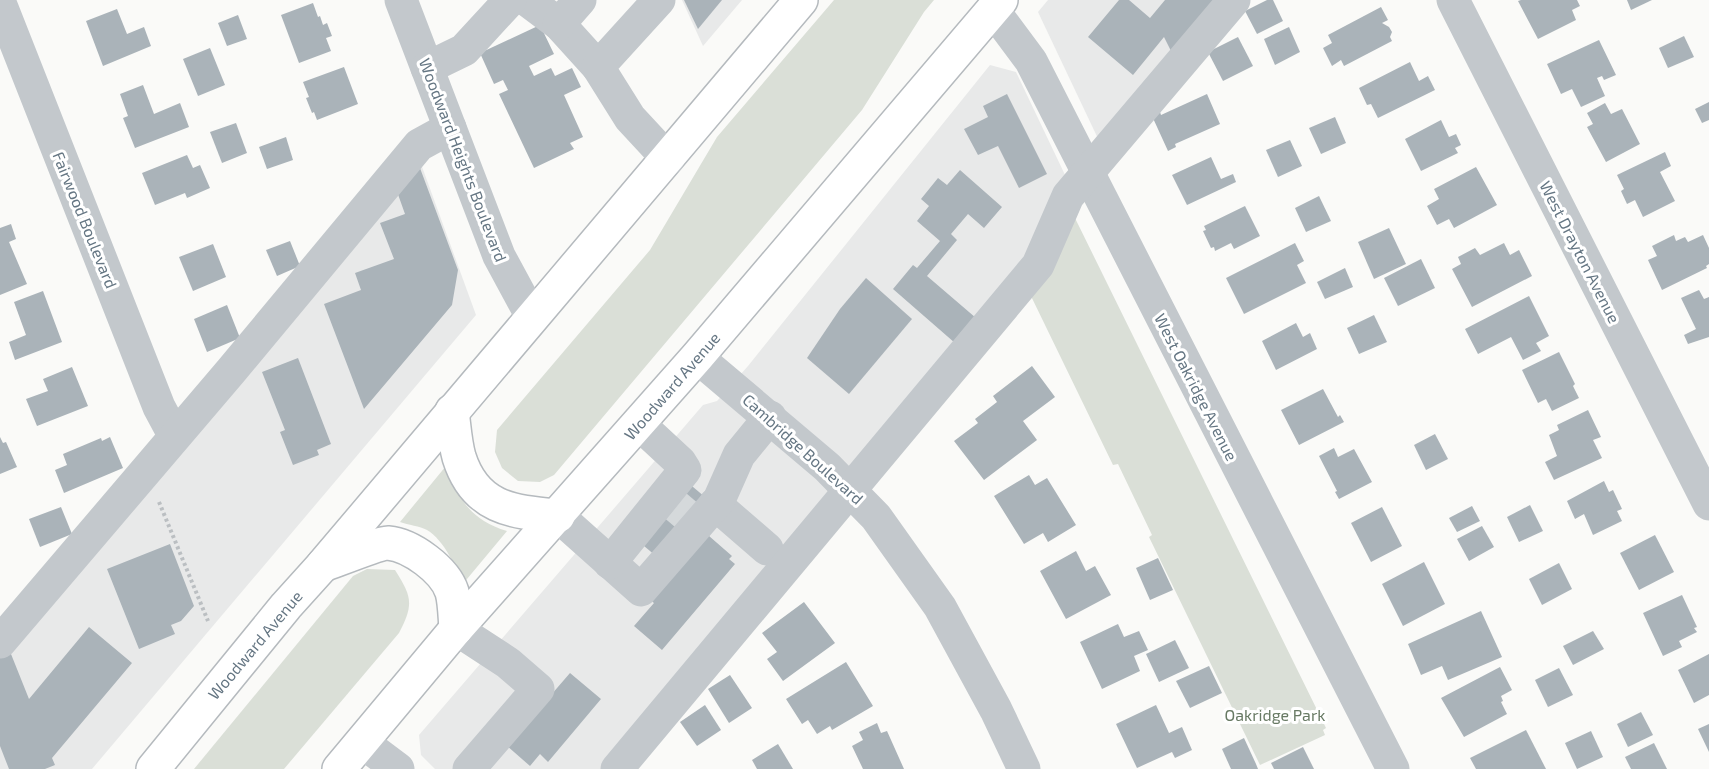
<svg xmlns="http://www.w3.org/2000/svg" width="1709" height="769" viewBox="0 0 1709 769" font-family="'Exo 2',sans-serif">
<style>
.built{fill:#e8e9e9}
.green{fill:#dadfd7}
.building{fill:#aab3b9}
.lines{fill:none;stroke-linecap:round;stroke-linejoin:round}
.minor-tunnel{stroke:#d5d9db;stroke-width:33;stroke-dasharray:33 16;stroke-linecap:butt}
.major-casing{stroke:#b5babe;stroke-width:36}
.path{stroke:#bbbfc2;stroke-width:4;stroke-dasharray:3 3;stroke-linecap:butt}
.minor{stroke:#c3c8cc;stroke-width:33}
.major{stroke:#fff;stroke-width:33}
.labels{text-anchor:middle;stroke-width:6;stroke-linejoin:round;paint-order:stroke}
.street-label{font-size:16px;fill:#657683;stroke:#fff}
.park-label{font-size:16px;fill:#687a64;stroke:#fff}
</style>
<rect width="100%" height="100%" fill="#fafaf8"/>
<g class="built">
<polygon points="682,0 742,0 703,46"/>
<polygon points="1048,0 1228,0 1102,147 1038,12"/>
<polygon points="990,65 1016,72 1066,177 1031,257 603,769 435,769 421,755 419,735 703,405 717,401 748,366"/>
<polygon points="417,153 476,315 92,769 0,769 0,650"/>
</g>
<g class="green">
<polygon points="834,0 934,0 924,12 862,110 554,475 540,482 518,481 502,468 495,452 497,430 650,250 717,137"/>
<polygon points="1073,214 1326,728 1323,730 1325,735 1260,765 1149,537 1152,535 1118,464 1113,465 1029,292"/>
<path d="M 446,466 C 459,499 470,520 507,531 L 462,585 C 457,568 444,540 427,530 C 420,526 408,525 400,522 Z"/>
<path d="M 367,569 L 395,570 C 412,597 414,604 399,633 L 284,769 L 194,769 L 353,576 Z"/>
</g>
<g class="building">
<polygon points="684,0 722,0 698,29"/>
<polygon points="1119,0 1129,0 1150,18 1165,0 1215,0 1172,53 1164,37 1133,75 1088,37"/>
<polygon points="1267,0 1273,0 1283,21 1257,34 1245,11"/>
<polygon points="1521,0 1577,0 1580,6 1572,10 1576,20 1538,39 1518,1"/>
<polygon points="1627,0 1652,0 1631,10"/>
<polygon points="313,3 318,17 320,16 323,25 327,23 332,36 326,38 331,51 299,63 281,15"/>
<polygon points="1381,7 1388,20 1382,23 1389,27 1392,32 1390,37 1392,41 1344,66 1341,60 1332,66 1323,48 1332,43 1328,35"/>
<polygon points="117,9 127,34 144,27 151,46 103,66 86,21"/>
<polygon points="238,15 247,39 227,46 218,23"/>
<polygon points="540,25 554,54 529,66 534,76 551,68 555,76 572,68 581,87 564,95 583,137 570,143 574,149 534,168 499,94 508,90 503,80 494,84 480,53"/>
<polygon points="1289,27 1300,52 1275,65 1264,39"/>
<polygon points="1684,36 1694,57 1668,68 1659,48"/>
<polygon points="1238,37 1253,66 1223,81 1208,52"/>
<polygon points="1599,40 1616,75 1604,80 1602,76 1597,78 1605,96 1581,107 1572,89 1561,94 1547,64"/>
<polygon points="210,48 225,85 198,96 183,59"/>
<polygon points="1410,62 1419,81 1428,76 1435,90 1378,118 1371,104 1367,105 1359,88"/>
<polygon points="344,67 358,104 317,120 314,112 312,113 306,98 309,97 303,82"/>
<polygon points="143,85 154,114 180,103 189,127 135,148 123,118 128,116 120,94"/>
<polygon points="1007,94 1047,174 1019,188 998,146 978,155 964,129 988,117 983,106"/>
<polygon points="1207,94 1220,124 1175,144 1176,147 1168,151 1152,116 1160,112 1161,115"/>
<polygon points="1709,102 1709,120 1702,123 1695,109"/>
<polygon points="1605,103 1611,114 1622,109 1640,144 1606,162 1587,127 1593,124 1587,113"/>
<polygon points="1335,117 1346,143 1321,154 1309,128"/>
<polygon points="1441,120 1449,137 1456,134 1461,145 1455,148 1458,153 1421,171 1405,139"/>
<polygon points="236,123 247,153 222,163 210,132"/>
<polygon points="286,137 293,160 267,169 259,147"/>
<polygon points="1290,140 1302,166 1278,177 1266,150"/>
<polygon points="1665,152 1671,166 1660,172 1675,201 1643,217 1635,200 1627,204 1621,191 1624,189 1617,175"/>
<polygon points="187,155 193,168 200,165 210,188 187,198 185,193 155,205 142,173"/>
<polygon points="1211,157 1221,179 1233,174 1236,182 1187,205 1172,175"/>
<polygon points="417,160 458,270 452,305 364,409 324,304 361,290 355,273 394,259 380,223 405,214 395,186"/>
<polygon points="1476,167 1497,205 1454,228 1449,219 1437,225 1427,206 1439,199 1434,189"/>
<polygon points="960,170 1002,207 984,228 968,214 951,234 957,240 927,276 976,318 955,343 893,289 913,265 917,268 940,241 917,221 929,206 921,199 938,178 947,185"/>
<polygon points="1319,196 1331,221 1306,232 1295,208"/>
<polygon points="1245,206 1260,236 1234,249 1231,243 1215,251 1214,247 1211,248 1203,231 1206,230 1204,226"/>
<polygon points="11,224 16,239 9,242 27,284 0,295 0,228"/>
<polygon points="1389,228 1406,264 1374,279 1358,242"/>
<polygon points="1674,235 1676,241 1685,237 1688,242 1703,235 1709,248 1709,264 1706,266 1707,268 1662,290 1648,260 1657,256 1652,246"/>
<polygon points="290,241 300,266 277,276 266,250"/>
<polygon points="1295,243 1304,261 1297,265 1306,283 1244,314 1226,278"/>
<polygon points="1504,243 1510,255 1519,250 1532,276 1472,307 1452,269 1461,264 1458,257 1475,248 1480,255"/>
<polygon points="213,244 226,277 193,291 179,257"/>
<polygon points="1421,259 1435,288 1398,306 1384,278"/>
<polygon points="1345,268 1353,287 1325,299 1317,282"/>
<polygon points="866,278 912,319 849,394 807,358 840,309"/>
<polygon points="1699,290 1704,299 1709,297 1709,337 1688,344 1684,335 1696,329 1681,298"/>
<polygon points="43,291 62,342 15,360 9,342 26,335 14,302"/>
<polygon points="1529,296 1549,336 1536,343 1541,351 1523,360 1511,337 1478,354 1465,329"/>
<polygon points="227,305 240,338 207,352 194,319"/>
<polygon points="1374,315 1387,342 1359,354 1347,328"/>
<polygon points="1296,323 1303,337 1310,333 1317,349 1276,370 1262,341"/>
<polygon points="1559,352 1575,384 1573,386 1579,398 1552,411 1546,399 1538,403 1522,370"/>
<polygon points="298,358 331,444 317,450 319,455 293,465 280,432 285,430 262,372"/>
<polygon points="1032,366 1055,397 1023,421 1037,440 984,480 954,441 978,423 975,419 997,402 993,396"/>
<polygon points="72,367 88,406 37,426 26,399 48,391 43,379"/>
<polygon points="1323,389 1338,417 1340,415 1344,422 1299,445 1281,410"/>
<polygon points="1588,410 1601,437 1593,440 1602,458 1554,480 1545,462 1557,456 1549,435 1559,430 1557,425"/>
<polygon points="1435,434 1448,459 1426,470 1414,445"/>
<polygon points="0,437 3,443 6,442 17,467 0,474"/>
<polygon points="110,437 123,468 64,493 55,470 67,465 63,454 101,438 102,441"/>
<polygon points="1334,448 1338,457 1354,449 1372,482 1339,499 1335,492 1337,491 1319,456"/>
<polygon points="1029,475 1035,485 1047,478 1076,525 1048,542 1043,533 1024,544 994,496"/>
<polygon points="686,481 712,503 663,562 637,540"/>
<polygon points="1604,481 1609,492 1613,490 1622,509 1617,511 1622,521 1593,535 1584,514 1575,519 1567,501"/>
<polygon points="1530,505 1543,531 1519,542 1507,517"/>
<polygon points="1472,506 1480,521 1457,532 1449,518"/>
<polygon points="61,507 72,534 40,547 29,519"/>
<polygon points="1382,507 1402,546 1371,562 1351,523"/>
<polygon points="1482,526 1494,547 1469,561 1457,539"/>
<polygon points="701,529 732,556 729,559 735,564 662,650 634,626 654,603 648,598"/>
<polygon points="1655,535 1674,572 1639,590 1620,553"/>
<polygon points="170,544 194,606 181,621 171,625 175,634 139,649 107,569"/>
<polygon points="1076,551 1086,571 1095,566 1111,595 1066,619 1040,571"/>
<polygon points="1158,558 1173,590 1150,600 1136,568"/>
<polygon points="1424,562 1445,604 1403,626 1382,584"/>
<polygon points="1559,563 1572,589 1542,605 1529,579"/>
<polygon points="1682,595 1697,627 1694,628 1697,632 1679,641 1682,647 1663,656 1643,613"/>
<polygon points="804,602 835,643 783,681 767,659 777,652 762,633"/>
<polygon points="1481,611 1502,657 1448,680 1442,666 1421,675 1408,644"/>
<polygon points="1118,624 1124,637 1139,631 1148,650 1134,656 1140,671 1102,689 1080,642"/>
<polygon points="89,627 132,663 52,758 55,765 45,769 9,769 0,746 0,653 9,649 29,699"/>
<polygon points="1593,631 1604,649 1573,665 1563,646"/>
<polygon points="1175,640 1189,668 1159,682 1146,654"/>
<polygon points="1709,654 1709,695 1694,703 1678,670"/>
<polygon points="846,662 873,706 832,730 830,726 817,734 808,720 802,724 786,699"/>
<polygon points="1209,666 1222,693 1190,708 1176,681"/>
<polygon points="1500,667 1512,690 1501,696 1503,701 1501,702 1507,714 1464,737 1441,698"/>
<polygon points="1559,668 1573,695 1548,707 1535,680"/>
<polygon points="570,673 601,699 548,762 540,754 530,766 507,746"/>
<polygon points="730,675 752,708 729,723 708,689"/>
<polygon points="705,705 721,730 697,746 680,722"/>
<polygon points="1156,705 1169,733 1182,727 1192,750 1175,758 1172,752 1137,768 1116,724"/>
<polygon points="1641,712 1653,735 1628,747 1617,724"/>
<polygon points="877,723 881,733 887,731 904,769 863,769 852,746 863,740 859,732"/>
<polygon points="1709,724 1709,752 1698,729"/>
<polygon points="1526,730 1546,769 1476,769 1470,758"/>
<polygon points="1591,731 1603,757 1577,769 1565,743"/>
<polygon points="1244,738 1256,764 1258,769 1231,769 1222,749"/>
<polygon points="1654,743 1667,769 1631,769 1625,757"/>
<polygon points="778,744 793,769 757,769 752,760"/>
<polygon points="1303,747 1314,769 1274,769 1271,763"/>
</g>
<g class="lines">
<polyline class="minor-tunnel" points="664,496 697,524"/>
<g class="major-casing">
<g id="major">
<path d="M 452,411 C 454,426 455,443 459,457 C 475,508 511,512 558,516"/>
<path d="M 323,565 C 335,561 379,543 388,543 C 411,545 445,570 452,592 C 455,603 455,617 456,629"/>
<polyline points="153,769 286,606 323,565 801,0"/>
<polyline points="339,769 456,629 697,357 1001,0"/>
</g>
</g>
<polyline class="path" points="159,502 208,621"/>
<g class="minor">
<polyline points="401,0 499,256 532,317"/>
<polyline points="527,0 559,24 598,67"/>
<polyline points="659,0 598,67 630,118 668,159"/>
<polyline points="1453,0 1709,504"/>
<polyline points="0,3 159,407 174,435"/>
<polyline points="993,10 1031,61 1393,769"/>
<polyline points="559,24 580,0"/>
<polyline points="427,68 464,50 510,0"/>
<polyline points="697,357 827,467 876,517 940,607 996,710 1024,769"/>
<polyline points="715,504 767,549"/>
<polyline points="558,516 641,590 719,500 739,455 770,417"/>
<polyline points="610,563 685,470 680,462 639,424"/>
<polyline points="456,629 508,663 538,689 469,769"/>
<polyline points="0,642 231,371 419,145 450,128"/>
<polyline points="362,742 398,769"/>
<polyline points="617,769 1038,265 1068,196 1234,0"/>
</g>
<use href="#major" class="major"/>
</g>
<g class="labels">
<g class="street-label">
<text transform="translate(463 160) rotate(69)" y="6">Woodward Heights Boulevard</text>
<text transform="translate(85 220) rotate(68)" y="6">Fairwood Boulevard</text>
<text transform="translate(1580 252) rotate(63)" y="6">West Drayton Avenue</text>
<text transform="translate(672 386) rotate(-49)" y="6">Woodward Avenue</text>
<text transform="translate(1196 387) rotate(63)" y="6">West Oakridge Avenue</text>
<text transform="translate(803 449) rotate(42)" y="6">Cambridge Boulevard</text>
<text transform="translate(255 645) rotate(-50)" y="6">Woodward Avenue</text>
</g>
<g class="park-label">
<text x="1275" y="721">Oakridge Park</text>
</g>
</g>
</svg>
